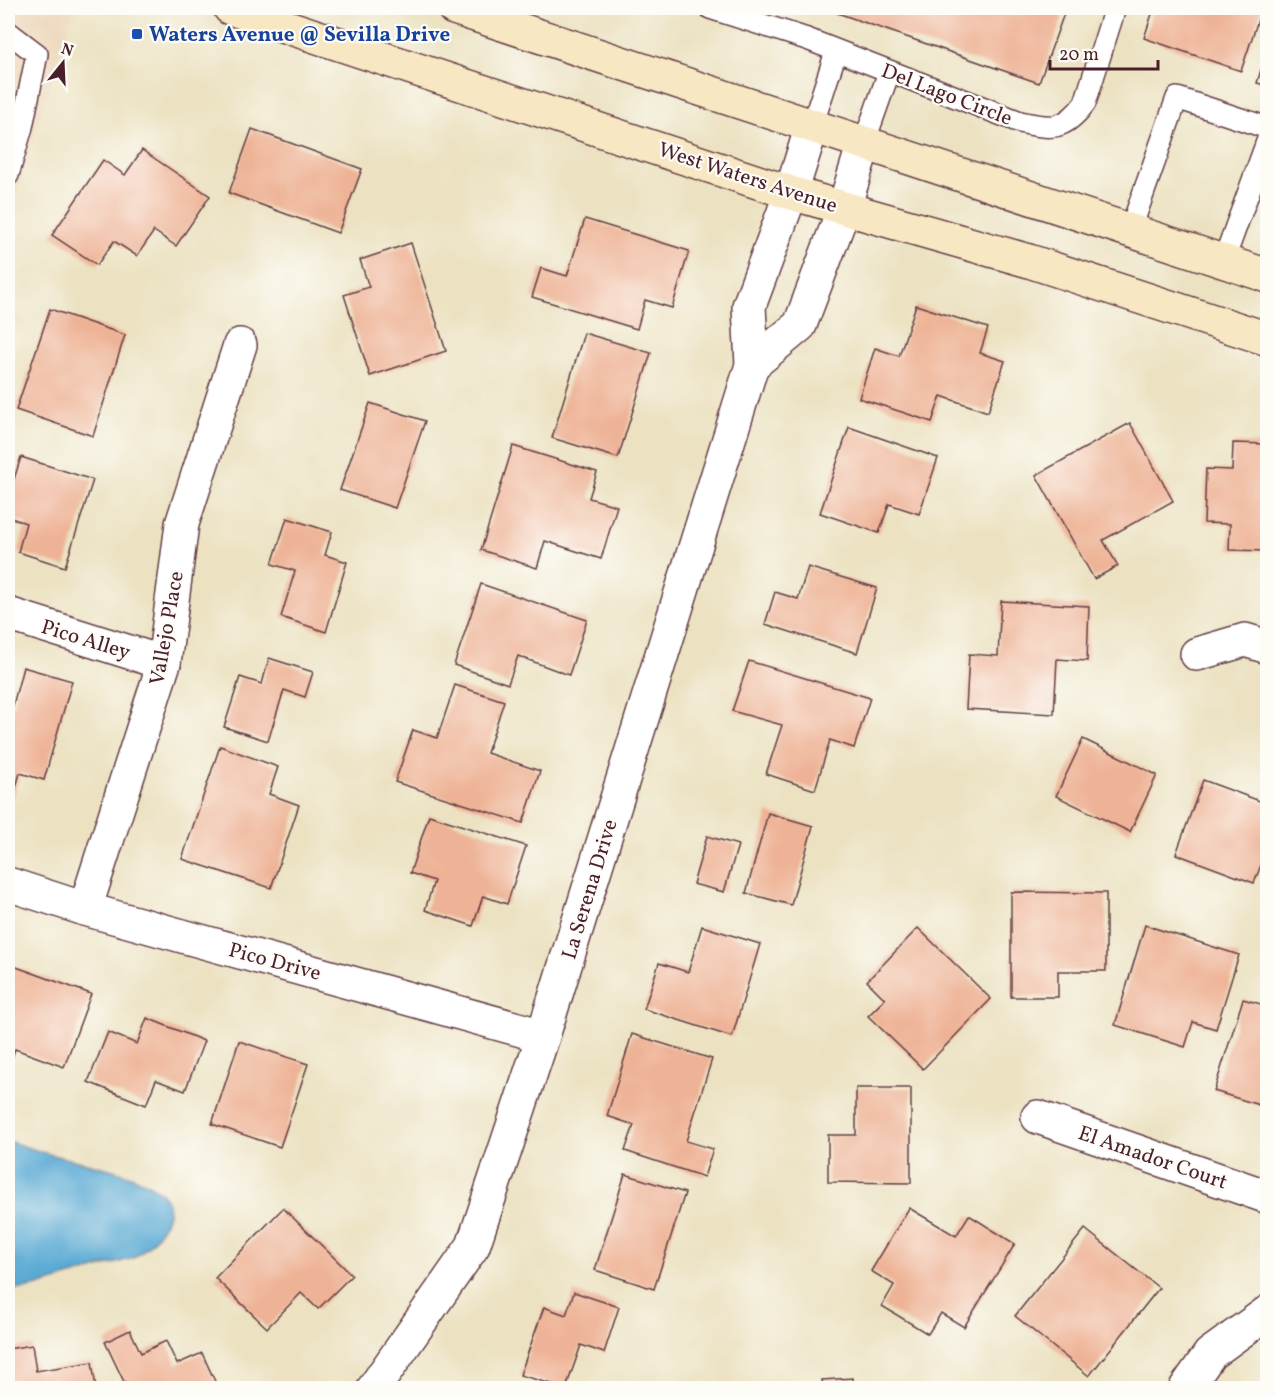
<svg xmlns="http://www.w3.org/2000/svg" width="1275" height="1396" viewBox="0 0 1275 1396" font-family="Vollkorn,serif">
<style>
.built{fill:#edd7bb}
.water{fill:#5aaad4;stroke:#526480;stroke-width:1.5}
.building{fill:#eeb396}
.lines{fill:none;stroke-linecap:round;stroke-linejoin:round}
.service-casing{stroke:#623c42;stroke-width:24}
.minor-casing{stroke:#623c42;stroke-width:36}
.secondary-casing{stroke:#623c42;stroke-width:36}
.service{stroke:#fff;stroke-width:21}
.minor{stroke:#fff;stroke-width:33}
.secondary{stroke:#f8e7c3;stroke-width:33}
.transit-dot{fill:#1a4fb4;stroke:#fdfcf7;stroke-width:2}
.labels{text-anchor:middle;stroke-width:4.5;stroke-linejoin:round;paint-order:stroke}
.transit-label{font-size:21px;font-weight:bold;fill:#164399;stroke:#fdfcf7;text-anchor:start}
.street-label{font-size:21px;fill:#4a1f2b;stroke:#fdfcf7}
</style>
<rect width="100%" height="100%" fill="#fdfcf7"/>
<filter id="ink" filterUnits="userSpaceOnUse"><feTurbulence type="fractalNoise" baseFrequency=".0167" numOctaves="2"/><feDisplacementMap in="SourceGraphic" scale="12" xChannelSelector="R" yChannelSelector="G"/><feConvolveMatrix kernelMatrix="1 2 1 2 8 2 1 2 1" color-interpolation-filters="sRGB"/></filter>
<filter id="wash" filterUnits="userSpaceOnUse"><feTurbulence type="fractalNoise" baseFrequency=".008" numOctaves="4" result="noise"/><feDisplacementMap in="SourceGraphic" scale="24" xChannelSelector="R" yChannelSelector="G"/><feGaussianBlur stdDeviation="1.35" result="paint"/><feColorMatrix in="noise" values="0 0 0 0 0 0 0 0 0 0 0 0 0 0 0 0 0 1.4 0 .05"/><feComposite in="paint" operator="in"/></filter>
<g filter="url(#wash)">
<rect width="100%" height="100%" fill="#ece2c2"/>
<polygon class="built" points="8,8 74,8 8,221"/>
<path class="water" d="M 8,1141 C 24,1146 40,1152 56,1156 C 84,1163 150,1174 166,1199 C 172,1209 167,1220 161,1229 C 154,1241 146,1250 133,1258 L 34,1287 L 8,1291 Z"/>
<g id="blocks">
<g class="building">
<polygon points="823,8 1066,8 1039,83"/>
<polygon points="1154,8 1262,8 1241,71 1144,38"/>
<polygon points="1267,50 1268,50 1268,86 1257,83"/>
<polygon points="252,129 362,169 338,233 229,193"/>
<polygon points="142,150 210,196 176,246 154,231 137,256 114,241 97,265 52,235 103,160 125,175"/>
<polygon points="585,219 689,251 672,308 645,300 637,329 532,297 541,268 567,276"/>
<polygon points="411,243 446,351 370,376 344,295 369,287 360,260"/>
<polygon points="916,305 988,328 980,353 1005,361 988,412 941,396 932,422 859,398 875,348 899,356"/>
<polygon points="50,309 125,335 93,436 16,410"/>
<polygon points="584,333 651,353 618,458 552,438"/>
<polygon points="370,403 425,421 395,508 340,490"/>
<polygon points="1130,423 1173,501 1103,540 1118,566 1094,579 1036,475"/>
<polygon points="849,427 938,458 919,514 889,504 879,533 820,513"/>
<polygon points="1233,443 1268,444 1268,551 1229,550 1230,524 1204,523 1206,469 1232,470"/>
<polygon points="513,446 597,472 589,498 617,506 601,559 545,541 537,568 481,550"/>
<polygon points="21,457 93,480 65,567 18,552 26,523 8,517 8,498"/>
<polygon points="287,518 332,532 325,555 347,562 326,632 281,617 295,571 272,564"/>
<polygon points="808,567 877,588 857,653 765,624 775,592 798,599"/>
<polygon points="481,584 587,620 569,675 518,656 508,684 454,665"/>
<polygon points="1001,601 1089,606 1087,661 1057,659 1054,714 966,709 969,654 998,656"/>
<polygon points="269,658 313,672 305,697 284,690 268,741 224,727 240,677 262,684"/>
<polygon points="749,661 870,698 854,748 830,740 815,790 766,774 782,725 732,711"/>
<polygon points="23,667 72,681 44,780 20,773 13,798 8,796 8,716 10,717"/>
<polygon points="455,685 504,701 487,753 540,771 523,823 395,782 413,730 437,738"/>
<polygon points="1083,739 1157,775 1130,832 1056,796"/>
<polygon points="220,746 278,767 269,794 299,805 271,888 182,859"/>
<polygon points="1203,780 1268,804 1268,847 1254,883 1176,854"/>
<polygon points="768,813 813,826 791,905 746,893"/>
<polygon points="429,815 526,846 507,904 483,896 473,926 425,910 434,881 410,873"/>
<polygon points="707,836 738,845 724,892 693,884"/>
<polygon points="1011,892 1106,893 1106,971 1058,971 1058,997 1011,997"/>
<polygon points="1145,925 1239,955 1216,1029 1193,1022 1185,1047 1115,1025"/>
<polygon points="702,926 760,944 732,1037 644,1009 659,963 688,972"/>
<polygon points="918,928 991,999 923,1069 868,1016 885,999 867,981"/>
<polygon points="8,964 91,994 64,1067 15,1049 8,1069"/>
<polygon points="1243,999 1268,1006 1268,1080 1259,1105 1214,1091"/>
<polygon points="147,1018 204,1041 185,1091 156,1080 146,1105 88,1082 108,1032 137,1044"/>
<polygon points="632,1034 712,1059 686,1141 713,1149 704,1177 625,1151 634,1125 607,1116"/>
<polygon points="239,1041 308,1064 280,1147 212,1124"/>
<polygon points="856,1088 911,1088 911,1183 828,1182 828,1135 856,1135"/>
<polygon points="625,1174 685,1193 654,1289 595,1270"/>
<polygon points="283,1208 352,1275 318,1309 301,1293 267,1328 215,1278"/>
<polygon points="909,1208 956,1236 969,1215 1015,1244 964,1327 941,1313 928,1334 882,1306 894,1285 871,1271"/>
<polygon points="1085,1229 1159,1288 1089,1376 1015,1316"/>
<polygon points="574,1292 619,1307 604,1353 581,1345 566,1388 520,1375 544,1307 566,1315"/>
<polygon points="130,1330 141,1353 166,1341 177,1364 202,1353 218,1388 127,1388 105,1342"/>
<polygon points="32,1345 36,1371 92,1362 96,1388 8,1388 8,1349"/>
<polygon points="853,1378 854,1388 823,1388 822,1380"/>
</g>
</g>
</g>
<g filter="url(#ink)">
<use href="#blocks" fill-opacity="0" stroke="#623c42" stroke-width="1.5"/>
<g class="lines">
<g class="service-casing">
<g id="service">
<path d="M 710,8 L 807,39 L 1020,122 C 1052,129 1064,131 1085,103 L 1115,8"/>
<polyline points="8,32 37,54 22,127 8,175"/>
<polyline points="812,126 836,52"/>
<polyline points="864,143 889,72"/>
<polyline points="1130,231 1177,98 1268,128"/>
<polyline points="1223,262 1268,139"/>
</g>
</g>
<g class="minor-casing">
<g id="minor">
<polyline points="752,365 800,325 844,208 864,143"/>
<polyline points="8,614 164,663"/>
<polyline points="1197,654 1245,640 1268,647"/>
<polyline points="8,884 85,909 543,1036"/>
<polyline points="85,909 164,663 182,524 240,345"/>
<polyline points="1038,1117 1268,1197"/>
<polyline points="374,1388 473,1246 543,1036 752,365 749,306 791,193 812,126"/>
<polyline points="1186,1388 1210,1354 1268,1312"/>
</g>
</g>
<g class="secondary-casing">
<g id="secondary">
<polyline points="230,8 791,193 1029,261 1268,339"/>
<polyline points="454,8 1268,276"/>
</g>
</g>
<use href="#service" class="service"/>
<use href="#minor" class="minor"/>
<use href="#secondary" class="secondary"/>
</g>
</g>
<rect class="transit-dot" x="131" y="28" width="12" height="12" rx="3"/>
<g class="labels">
<g class="transit-label">
<text x="149" y="41">Waters Avenue @ Sevilla Drive</text>
</g>
<g class="street-label">
<text transform="translate(947 94) rotate(21)" y="7">Del Lago Circle</text>
<text transform="translate(748 177) rotate(18)" y="7">West Waters Avenue</text>
<text transform="translate(166 628) rotate(-80)" y="7">Vallejo Place</text>
<text transform="translate(86 639) rotate(17)" y="7">Pico Alley</text>
<text transform="translate(589 889) rotate(-73)" y="7">La Serena Drive</text>
<text transform="translate(275 961) rotate(15)" y="7">Pico Drive</text>
<text transform="translate(1153 1157) rotate(19)" y="7">El Amador Court</text>
</g>
</g>
<rect width="1275" height="1396" fill="none" stroke="#fdfcf7" stroke-width="30"/>
<g transform="translate(63 63) rotate(18)" stroke="#fdfcf7" stroke-width="4.5" paint-order="stroke">
<path d="M0-4.5L10 22L0 15L-10 22Z" fill="#4a1f2b"/>
<text y="-9" font-size="16" font-weight="bold" text-anchor="middle" fill="#4a1f2b">N</text>
</g>
<path d="M1050 60v9h108v-9" fill="none" stroke="#4a1f2b" stroke-width="3"/>
<text x="1059" y="60" font-size="18" fill="#4a1f2b" stroke="#fdfcf7" stroke-width="4.5" paint-order="stroke">20 m</text>
</svg>
